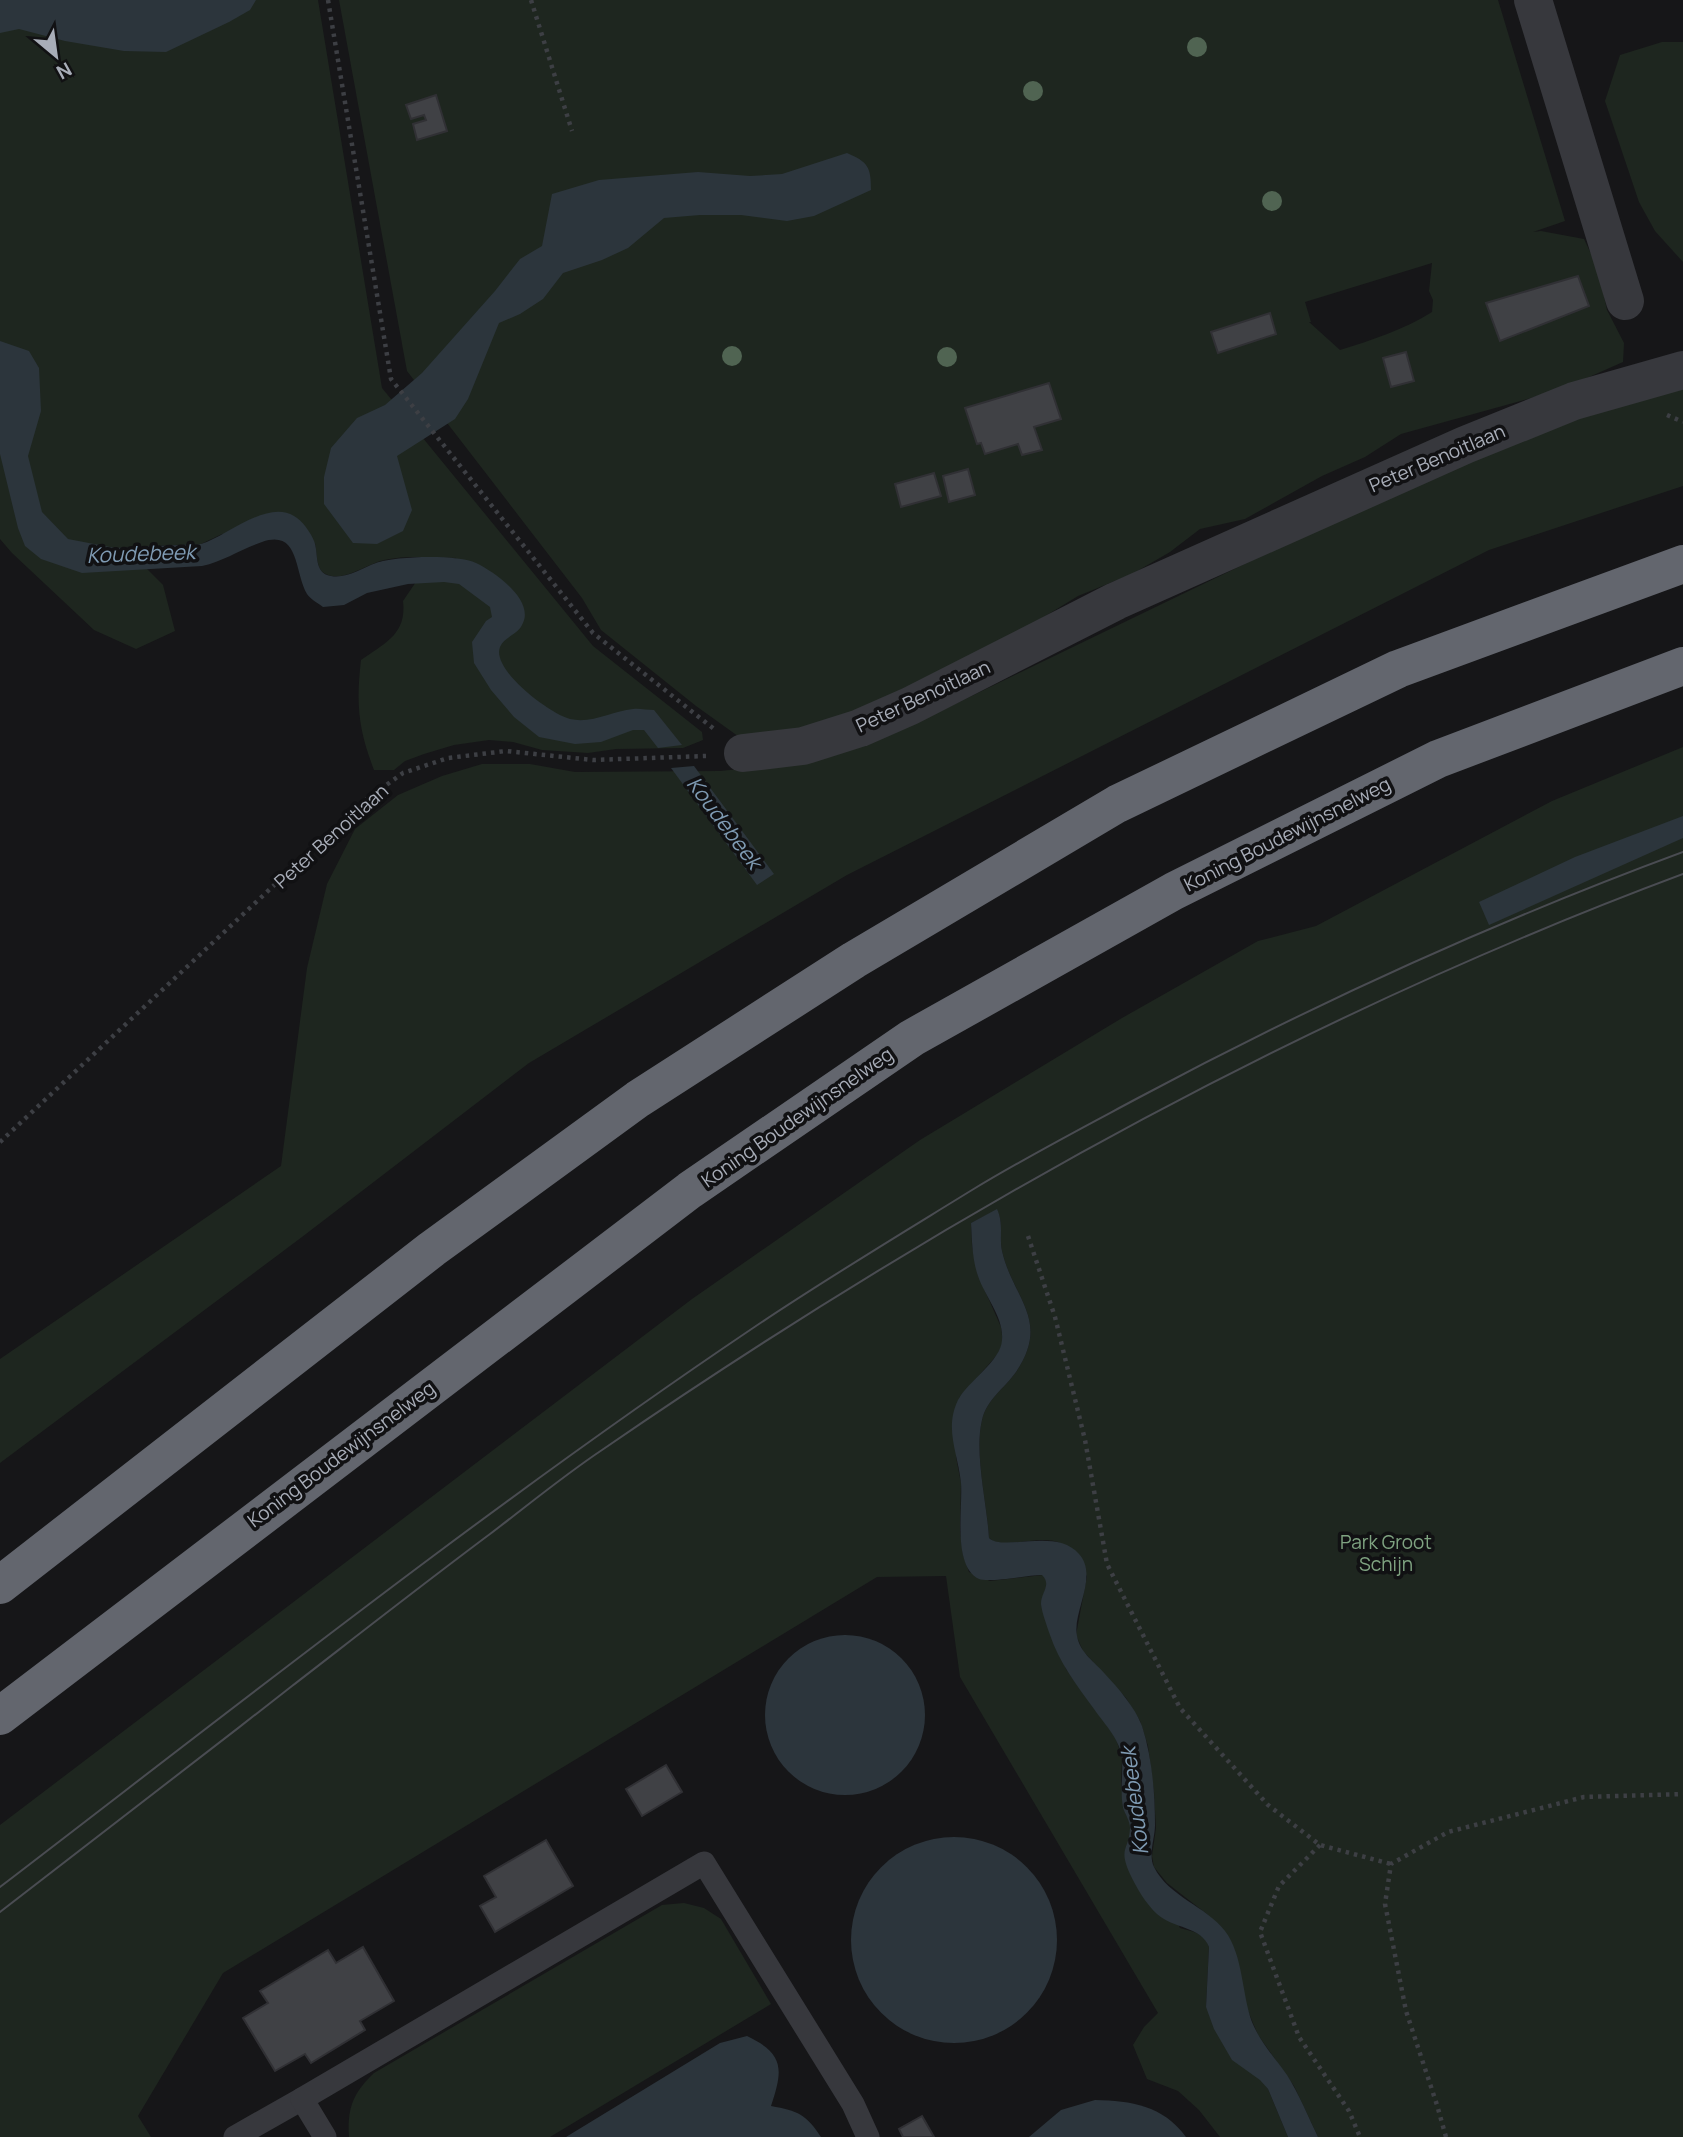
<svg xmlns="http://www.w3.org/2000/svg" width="1683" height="2137" viewBox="0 0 1683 2137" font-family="Manrope,sans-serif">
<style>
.green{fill:#1e261f;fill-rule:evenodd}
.water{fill:#2c353c}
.building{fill:#404145;stroke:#303034;stroke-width:2}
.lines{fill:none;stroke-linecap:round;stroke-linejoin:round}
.path{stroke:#3d3f44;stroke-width:4.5;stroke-dasharray:3.5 5;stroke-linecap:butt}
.lane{stroke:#37383d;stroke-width:23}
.street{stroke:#37383d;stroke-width:38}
.highway{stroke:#63666e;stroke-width:38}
.tram{stroke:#4a4c52;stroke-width:2}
.tree{fill:#506452}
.labels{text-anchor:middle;stroke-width:7;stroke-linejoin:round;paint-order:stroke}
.street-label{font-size:19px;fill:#a8adb8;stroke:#111113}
.park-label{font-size:19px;fill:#7fa381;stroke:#111113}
.water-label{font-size:21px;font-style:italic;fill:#7f9bb3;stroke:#111113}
</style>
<rect width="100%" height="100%" fill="#161618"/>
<g class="green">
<path d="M 0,0 L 318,0 L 382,388 L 593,646 L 702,732 L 703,740 L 683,748 L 616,749 L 588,753 L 542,750 L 513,742 L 489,740 L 454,745 L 424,754 L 405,761 L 394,770 L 374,770 C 358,728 356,704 361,660 C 385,643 407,634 403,601 L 420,576 L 457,558 C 433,558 397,554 375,563 C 361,568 339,583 324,573 C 316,568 317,552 315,543 L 222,534 L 201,544 L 125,547 L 163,585 L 175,631 L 136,649 L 94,630 L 12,553 L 0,539 Z"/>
<path d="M 339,0 L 1498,0 L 1565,221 L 1533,232 L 1541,231 L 1584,239 L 1598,268 L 1607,310 L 1624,343 L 1623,362 L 1571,385 L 1531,398 L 1401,434 L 1365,457 L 1322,476 L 1245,519 L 1200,529 L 1170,552 L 1132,574 L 1078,596 L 1034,623 L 848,721 L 742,739 L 696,706 L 601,630 L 582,598 L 407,371 ZM 1432,263 L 1429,291 L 1433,300 L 1432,312 C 1403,330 1372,340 1340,350 L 1309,322 L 1311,322 L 1305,302 ZM 1269,313 L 1276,334 L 1211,332 L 1212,331 Z"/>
<polygon points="1662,42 1683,42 1683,262 1655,231 1639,202 1605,101 1620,55"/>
<polygon points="1683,389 1683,486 1489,550 847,875 529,1063 302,1237 0,1463 0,1359 281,1166 307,968 327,884 355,829 398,795 442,776 482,764 530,764 575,772 720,771 779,765 924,719 1369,504 1587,413"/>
<path d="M 1683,747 L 1683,2137 L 1318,2137 L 1294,2086 L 1258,2035 L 1208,1915 L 1167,1883 L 1154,1867 L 1152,1856 L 1156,1828 L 1154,1792 L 1148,1746 L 1140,1721 L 1126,1698 L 1083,1651 L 1076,1635 L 1087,1576 C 1080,1567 1071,1550 1062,1544 C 1040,1532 1004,1552 989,1538 C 987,1503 974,1453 982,1420 C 987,1399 1004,1389 1016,1372 C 1051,1320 1013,1299 1002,1251 C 999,1237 1004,1224 997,1210 L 971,1223 L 972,1246 L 978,1275 L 1001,1327 L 1003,1343 L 997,1355 L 959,1398 L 956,1457 L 961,1483 L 960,1531 L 963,1555 L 969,1572 L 990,1581 L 1043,1575 C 1049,1582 1047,1587 1043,1595 L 1066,1669 L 1116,1738 L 1122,1759 L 1121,1781 L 1123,1808 L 1180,1928 C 1194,1932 1204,1933 1209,1947 L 1206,2007 L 1268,2089 L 1288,2137 L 1220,2137 L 1199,2110 L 1178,2091 L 1147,2079 L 1133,2045 L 1144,2027 L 1158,2013 L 960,1677 L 946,1576 L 877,1577 L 223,1973 L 138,2116 L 151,2137 L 0,2137 L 0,1825 L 692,1299 L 920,1140 L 1122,1018 L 1258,941 L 1316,926 L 1552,801 Z"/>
<path d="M 684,1903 L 704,1908 L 721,1919 L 771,2004 L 550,2137 L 349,2137 C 347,2108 353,2093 374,2073 L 662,1905 Z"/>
</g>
<g class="water">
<polygon points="0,0 256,0 250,10 229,22 166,52 124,51 65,41 19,29 0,33"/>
<path d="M 847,153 C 868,162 871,167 871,190 L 814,216 L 787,221 L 741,215 L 700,215 L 664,218 L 628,248 L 602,260 L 563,273 L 543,299 L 520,314 L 499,323 L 468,399 L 455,419 L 397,456 L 412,510 L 403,531 L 377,544 L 353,543 L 324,504 L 324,477 L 331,448 L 357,418 L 385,405 L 422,373 L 495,291 L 520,259 L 542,246 L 552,194 L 599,180 L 698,172 L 750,176 L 782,174 Z"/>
<path d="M 0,341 L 29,351 L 39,368 L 41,411 L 28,456 L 42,512 L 68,539 L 115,548 L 201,544 C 226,537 267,499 294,516 C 302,520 311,533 314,541 C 319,553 313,573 331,576 C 346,579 362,568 376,563 C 395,556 458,554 476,563 C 495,572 536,601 522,625 C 517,635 504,637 500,647 C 491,670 550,714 570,719 C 592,724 612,711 633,709 C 639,708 647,710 654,710 L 682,745 L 658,748 L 644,730 L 633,730 L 601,742 L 575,744 L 539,737 L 514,717 L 491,690 L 474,663 L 472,642 L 486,621 L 492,617 L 490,607 L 459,584 L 444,582 L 408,584 L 367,593 L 344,605 L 323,607 C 318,603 310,599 307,594 C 294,572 300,529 262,542 C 241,549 224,561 202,566 L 82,573 L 41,559 L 25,546 L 18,528 L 0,454 Z"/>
<polygon points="694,766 774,874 757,885 671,768"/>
<polygon points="1683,816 1683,838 1489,925 1479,902 1575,857"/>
<path d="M 997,1209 C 1004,1224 999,1237 1002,1251 C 1013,1299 1051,1320 1016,1372 C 1004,1389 987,1399 982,1420 C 974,1453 987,1503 989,1538 C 1004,1552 1056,1527 1079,1554 C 1099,1576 1072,1612 1077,1636 C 1080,1653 1095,1662 1105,1674 C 1118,1688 1135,1707 1142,1726 C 1152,1757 1155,1792 1155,1825 C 1155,1838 1148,1855 1154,1867 C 1169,1897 1206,1906 1225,1931 C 1243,1954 1242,1995 1252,2022 C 1260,2042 1275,2058 1287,2075 C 1299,2094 1308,2116 1318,2137 L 1288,2137 L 1268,2089 L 1260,2080 L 1232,2060 L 1214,2029 L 1206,2007 L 1209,1947 C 1201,1926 1173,1929 1157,1914 C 1146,1904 1136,1887 1130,1874 C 1118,1847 1129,1851 1130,1828 C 1130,1821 1125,1814 1123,1808 C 1120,1791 1123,1775 1122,1759 C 1120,1739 1105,1725 1094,1709 C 1077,1686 1059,1662 1050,1635 C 1047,1626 1042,1613 1041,1604 C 1041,1592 1052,1585 1042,1575 C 1028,1575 989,1583 979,1579 C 952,1566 963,1508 961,1483 C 958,1453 944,1429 958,1400 C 968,1381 1001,1361 1002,1340 C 1004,1317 985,1297 978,1276 C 972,1259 972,1240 971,1223 Z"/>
<circle cx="845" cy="1715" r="80"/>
<circle cx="954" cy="1940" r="103"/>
<path d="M 747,2036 C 785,2054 783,2070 771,2106 C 798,2111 806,2114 821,2137 L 566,2137 L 720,2043 Z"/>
<path d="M 1095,2100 C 1132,2101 1162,2105 1186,2137 L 1029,2137 L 1061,2110 Z"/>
</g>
<g class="building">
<polygon points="436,95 447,131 417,140 413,124 426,120 424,115 411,119 406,105"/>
<polygon points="1578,276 1589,306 1500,341 1486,303"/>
<polygon points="1270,313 1276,334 1218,353 1211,332"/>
<polygon points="1406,352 1414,381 1391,387 1383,358"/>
<polygon points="1049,383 1061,419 1034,427 1042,450 1022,455 1018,444 985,454 981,443 977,444 965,408"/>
<polygon points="968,469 975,495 949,502 943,476"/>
<polygon points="934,473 941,496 901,507 895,484"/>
<polygon points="666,1765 682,1792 642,1816 626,1789"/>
<polygon points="546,1840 573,1886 495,1932 480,1906 496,1897 484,1876"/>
<polygon points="363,1947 394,2001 360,2021 365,2030 311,2063 305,2054 275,2071 243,2018 268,2003 260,1991 328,1950 336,1963"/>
<polygon points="922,2116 934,2137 903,2137 899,2129"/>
</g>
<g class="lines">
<g class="path">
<polyline points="328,0 391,379 593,633 714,729"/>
<polyline points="531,0 572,131"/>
<polyline points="1667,415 1683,422"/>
<polyline points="0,1142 364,801 403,773 448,758 506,751 593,760 706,756"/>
<polyline points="1028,1236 1055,1317 1085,1440 1107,1564 1180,1708 1268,1805 1320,1845 1391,1864"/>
<polyline points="1320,1845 1279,1886 1260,1932 1299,2037 1349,2111 1360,2137"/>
<polyline points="1446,2137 1437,2105 1406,2011 1385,1904 1391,1864 1448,1832 1584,1797 1683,1794"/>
</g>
<g class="lane">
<polyline points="235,2137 302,2099"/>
<polyline points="325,2137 302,2099 704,1863 853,2104 868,2137"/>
</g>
<g class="street">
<polyline points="1533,0 1625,301"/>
<polyline points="743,753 803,746 860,728 910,706 1116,601 1465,445 1574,401 1683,370"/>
</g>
<g class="highway">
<polyline points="0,1585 432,1249 638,1099 854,960 1117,804 1398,669 1683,564"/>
<polyline points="0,1716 690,1190 912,1038 1174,891 1438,759 1683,666"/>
</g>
<g class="tram">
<path d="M 0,1887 C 248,1697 493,1503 753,1328 C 824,1280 899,1235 972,1190 C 1026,1157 1082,1128 1138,1098 C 1314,1004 1496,921 1683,852"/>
<path d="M 0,1912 C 97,1837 195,1762 292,1686 C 358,1635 423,1584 490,1534 C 527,1506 563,1476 602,1450 C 938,1219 1299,1017 1683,874"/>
</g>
</g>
<g class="tree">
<circle cx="1197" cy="47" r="10"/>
<circle cx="1033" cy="91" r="10"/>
<circle cx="1272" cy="201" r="10"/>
<circle cx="732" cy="356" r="10"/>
<circle cx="947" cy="357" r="10"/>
</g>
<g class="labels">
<g class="street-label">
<text transform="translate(1437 458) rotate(-23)" y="7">Peter Benoitlaan</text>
<text transform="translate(923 696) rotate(-25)" y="7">Peter Benoitlaan</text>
<text transform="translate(1287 834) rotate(-27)" y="7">Koning Boudewijnsnelweg</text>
<text transform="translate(331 836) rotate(-42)" y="7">Peter Benoitlaan</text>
<text transform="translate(797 1117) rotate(-35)" y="7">Koning Boudewijnsnelweg</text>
<text transform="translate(341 1454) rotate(-37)" y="7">Koning Boudewijnsnelweg</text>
</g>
<g class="park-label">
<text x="1386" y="1549">Park Groot<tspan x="1386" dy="22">Schijn</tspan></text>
</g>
<g class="water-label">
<text transform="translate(141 554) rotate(-2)" y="7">Koudebeek</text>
<text transform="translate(724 823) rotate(53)" y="7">Koudebeek</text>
<text transform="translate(1135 1801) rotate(-97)" y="7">Koudebeek</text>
</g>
</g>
<g transform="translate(56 56) rotate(151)" stroke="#111113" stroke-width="5" paint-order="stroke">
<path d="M0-5L12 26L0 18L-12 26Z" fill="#a8adb8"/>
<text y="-10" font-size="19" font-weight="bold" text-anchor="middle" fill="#a8adb8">N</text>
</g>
</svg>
